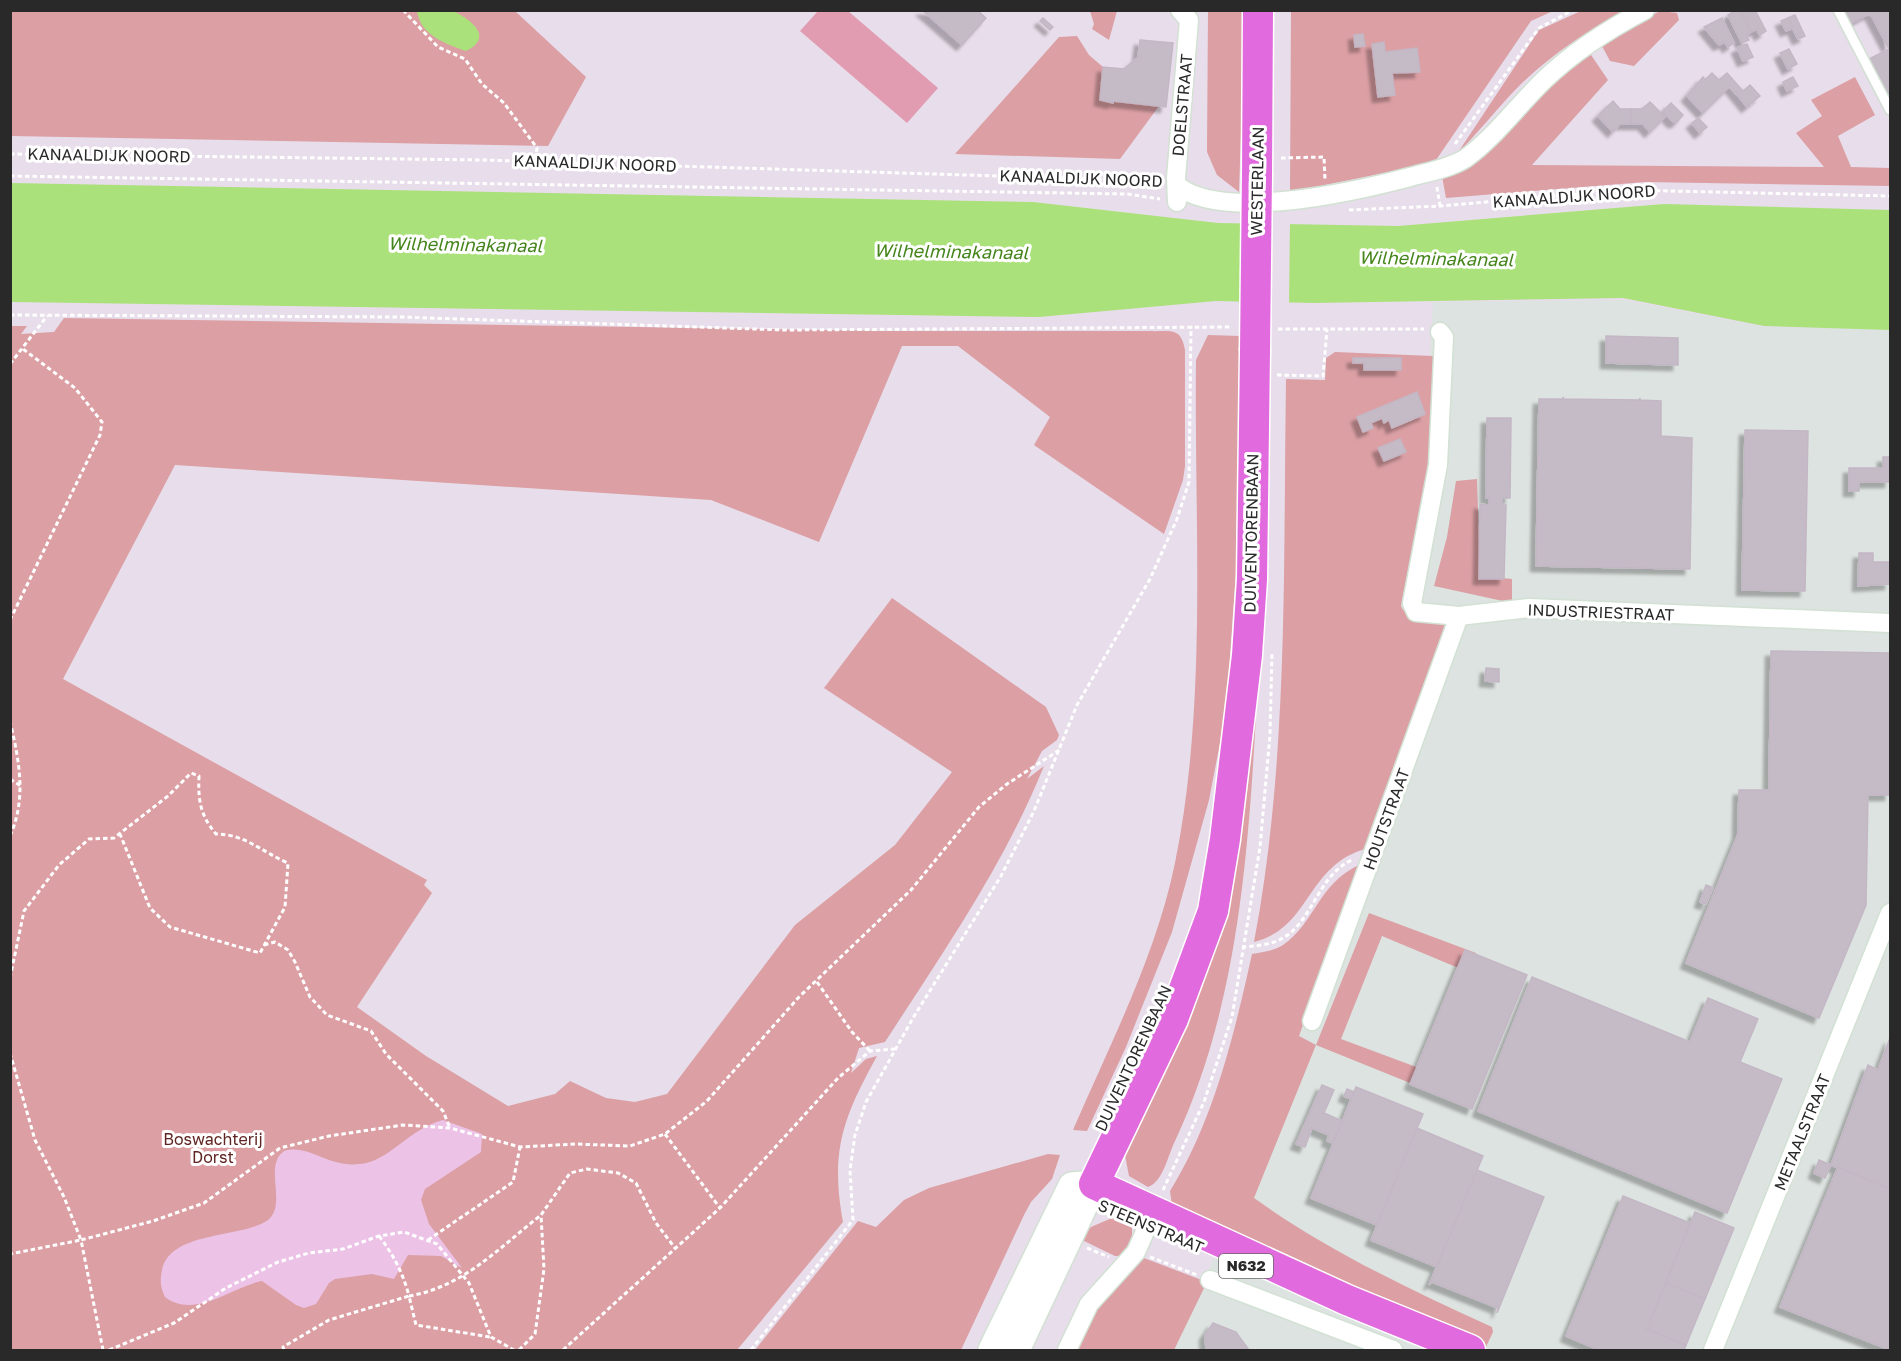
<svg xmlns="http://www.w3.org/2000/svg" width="1901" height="1361" viewBox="0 0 1901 1361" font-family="'Golos Text',sans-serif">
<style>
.industrial{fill:#dde3e0}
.green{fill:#db9fa4}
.sand{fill:#ecc3e7}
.pitch{fill:#e19cb2}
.water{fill:#abe17b}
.pier{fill:#e8ddea}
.building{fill:#c5bbc6;stroke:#c4b7c5;stroke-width:1.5;filter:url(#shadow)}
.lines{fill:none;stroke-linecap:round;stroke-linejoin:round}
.lane-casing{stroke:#d2e1d3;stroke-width:12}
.street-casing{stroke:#d2e1d3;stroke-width:21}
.secondary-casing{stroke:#d2e1d3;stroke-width:30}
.primary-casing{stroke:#fff;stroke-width:33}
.path{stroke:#fff;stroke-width:3;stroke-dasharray:4.5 3;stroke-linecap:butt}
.lane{stroke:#fff;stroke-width:9}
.street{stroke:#fff;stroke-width:18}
.secondary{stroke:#fff;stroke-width:27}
.primary{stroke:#e16bde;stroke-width:30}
.primary-bridge-casing{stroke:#fff;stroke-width:33;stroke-linecap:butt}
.primary-bridge{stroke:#e16bde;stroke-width:30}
.labels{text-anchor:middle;stroke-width:6;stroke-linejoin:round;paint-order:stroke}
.shield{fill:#fff;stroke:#696969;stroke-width:1.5}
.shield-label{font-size:15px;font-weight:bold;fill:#292929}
.street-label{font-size:16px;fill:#292929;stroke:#fff}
.park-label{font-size:16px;fill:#5e2522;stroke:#fff}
.water-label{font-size:18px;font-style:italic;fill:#45851b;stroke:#fff}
</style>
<defs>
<filter id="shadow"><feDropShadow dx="-5.5" dy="5.5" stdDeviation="1.5" flood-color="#0004"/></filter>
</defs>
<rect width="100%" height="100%" fill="#e8ddea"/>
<polygon class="industrial" points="1625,300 1765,327 1890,329 1890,1350 1168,1350 1234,1218 1443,628 1387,613 1428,392 1433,302"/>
<g class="green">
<polygon points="10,11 515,11 586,77 548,146 11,136"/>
<polygon points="1090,11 1117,11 1109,40 1092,29 1094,24"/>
<polygon points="1208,11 1245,11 1239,192 1217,175 1207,152"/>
<polygon points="1291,11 1553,11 1531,21 1434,163 1290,192"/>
<path d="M 1581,11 L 1628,11 C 1588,29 1551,55 1519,86 C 1498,107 1479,132 1457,154 L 1539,30 Z"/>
<polygon points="1660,11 1677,13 1679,20 1634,66 1610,61 1601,44"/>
<polygon points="1077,36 1089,55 1103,67 1100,100 1159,106 1120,159 955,154 1059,37"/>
<polygon points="1589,52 1608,80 1532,165 1824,167 1796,133 1822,116 1811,100 1855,77 1875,115 1838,136 1851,167 1890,168 1890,186 1645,182 1446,198 1442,176"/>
<path d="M 64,318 L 886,331 L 1149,331 C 1170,332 1181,326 1185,350 L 1185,466 L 1183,480 L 1164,534 L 1034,445 L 1050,417 L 958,346 L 902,346 L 819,542 L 711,500 L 175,465 L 63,679 L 427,880 L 424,885 L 432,893 L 357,1007 L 426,1056 L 508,1106 L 555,1094 L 570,1081 L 606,1098 L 635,1102 L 667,1094 L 795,925 L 895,845 L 952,772 L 824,688 L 892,598 L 1046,707 L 1059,735 L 1057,740 L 1042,751 L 1027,779 L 1044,766 C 1004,865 943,952 885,1042 L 859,1048 L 851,1073 L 866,1059 L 877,1056 C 843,1118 830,1151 843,1222 L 737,1350 L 11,1350 L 11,326 L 27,326 L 21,334 L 54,332 Z"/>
<path d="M 1208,335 L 1240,336 L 1236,572 L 1226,712 L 1209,800 L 1172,932 L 1126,1047 L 1087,1131 L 1073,1130 C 1110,1044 1156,956 1175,863 C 1208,701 1194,524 1196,360 Z"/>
<path d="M 1335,352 L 1433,356 L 1432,452 L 1401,606 L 1403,610 L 1451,622 L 1365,849 C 1306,866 1311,928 1254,942 C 1289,758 1283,566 1286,379 L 1325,380 L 1326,358 Z"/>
<polygon points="1477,479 1480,576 1512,579 1512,603 1434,586 1447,537 1456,481"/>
<path d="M 1258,682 C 1249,837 1242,998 1175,1141 C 1168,1155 1163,1182 1148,1187 L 1129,1176 L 1124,1150 L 1158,1076 Z"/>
<path d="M 1359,865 L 1299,1036 L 1316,1045 L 1369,913 L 1476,953 L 1468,972 L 1382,936 L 1341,1039 L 1427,1071 L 1420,1087 L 1316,1045 L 1254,1198 C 1328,1251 1409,1289 1492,1327 L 1493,1332 L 1486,1347 L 1349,1294 L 1172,1205 L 1170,1191 C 1214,1120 1234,1035 1252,954 C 1262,952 1274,951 1283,945 C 1315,923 1318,884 1359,865 Z"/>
<polygon points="1048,1154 1060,1155 1052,1179 1031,1202 1024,1215 961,1350 755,1350 858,1221 876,1227 904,1200 929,1188"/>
<polygon points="1112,1218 1126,1220 1132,1228 1132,1237 1122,1256 1115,1256 1080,1239 1091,1227"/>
<polygon points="1136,1255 1207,1282 1174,1350 1078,1350 1099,1299"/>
</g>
<path class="sand" d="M 443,1120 L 482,1134 L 481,1152 L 425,1189 L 421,1200 L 429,1224 L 462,1268 L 441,1256 L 408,1255 L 394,1279 L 372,1274 L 335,1279 L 329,1283 L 316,1304 L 304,1308 L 296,1305 L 262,1281 C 233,1286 195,1320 165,1297 C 160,1287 160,1280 162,1270 C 170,1232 236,1238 265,1222 C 290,1207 262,1167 284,1151 C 311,1143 329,1171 366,1163 C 391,1158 411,1128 443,1120 Z"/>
<polygon class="pitch" points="818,11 848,11 938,88 907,123 800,31"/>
<g class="water">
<path d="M 417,11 C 427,10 446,7 455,12 C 472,20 494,38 466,51 C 446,44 420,35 417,11 Z"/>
<polygon points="11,183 1033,202 1218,223 1398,226 1664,204 1890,210 1890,330 1764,326 1623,298 1313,303 1216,301 1039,317 11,302"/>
</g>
<polygon class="pier" points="1241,221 1290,221 1289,306 1240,305"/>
<g class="building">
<polygon points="922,10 977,10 986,18 962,45"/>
<polygon points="1736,10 1740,10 1751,32 1746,35 1749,40 1742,43 1728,15"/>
<polygon points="1740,10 1755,10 1766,31 1760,35 1757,29 1751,32"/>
<polygon points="1844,10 1890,10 1890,100 1869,59 1889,49 1870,13 1851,23"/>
<polygon points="1795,15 1805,36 1798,39 1788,18"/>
<polygon points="1043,18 1053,27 1050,30 1040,21"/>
<polygon points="1722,18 1734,43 1728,47 1725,42 1719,45 1704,27"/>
<polygon points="1788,18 1793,28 1786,31 1781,21"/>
<polygon points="1363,34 1365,46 1355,47 1354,35"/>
<polygon points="1140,40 1173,43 1166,107 1113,101 1113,103 1100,100 1103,67 1124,69 1138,57"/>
<polygon points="1384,42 1385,52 1417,48 1420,72 1392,73 1395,95 1378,97 1372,44"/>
<polygon points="1747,44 1753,57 1743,61 1737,48"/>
<polygon points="1789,49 1797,64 1788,69 1780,53"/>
<polygon points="1712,73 1719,80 1727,73 1743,91 1750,85 1760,96 1747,107 1730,86 1703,113 1687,96 1703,77 1705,80"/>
<polygon points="1793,77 1798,86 1787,91 1783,82"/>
<polygon points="1613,101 1620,109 1631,109 1631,124 1620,124 1613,132 1598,116"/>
<polygon points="1650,102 1665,117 1650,132 1643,124 1631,124 1631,109 1642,109"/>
<polygon points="1671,103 1683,115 1677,122 1673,122 1663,111"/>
<polygon points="1698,118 1707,127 1700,133 1692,123"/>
<polygon points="1606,336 1678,338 1678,365 1606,363"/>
<polygon points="1353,358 1401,358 1401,370 1364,370 1364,363 1353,363"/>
<polygon points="1417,392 1425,414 1392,428 1389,420 1384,423 1382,418 1371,423 1373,428 1363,432 1357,417"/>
<polygon points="1563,397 1564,399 1639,400 1640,398 1640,400 1661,401 1661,436 1692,438 1690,569 1536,566 1539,399 1563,399"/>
<polygon points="1487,418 1511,418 1510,498 1502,498 1502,505 1506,505 1504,579 1479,579 1480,504 1489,505 1489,497 1486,498"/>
<polygon points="1745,430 1808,431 1805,591 1742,590"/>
<polygon points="1400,439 1406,452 1384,461 1378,448"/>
<polygon points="1883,457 1890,457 1890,482 1859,482 1859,491 1849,491 1849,468 1883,468"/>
<polygon points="1859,553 1873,553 1873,562 1890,562 1890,584 1858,586"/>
<polygon points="1771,651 1890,653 1890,795 1868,795 1866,905 1819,1018 1686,963 1738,834 1739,790 1769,790"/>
<polygon points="1486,668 1499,669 1499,682 1485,681"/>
<polygon points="1706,885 1713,888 1706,904 1700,902"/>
<polygon points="1465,950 1527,975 1472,1109 1410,1084"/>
<polygon points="1532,977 1690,1042 1708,998 1758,1019 1740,1062 1782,1079 1727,1213 1478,1111"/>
<polygon points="1890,1038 1890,1189 1831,1165 1868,1065 1878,1070"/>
<polygon points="1322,1085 1334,1090 1324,1113 1342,1121 1333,1143 1327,1141 1329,1135 1312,1128 1305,1147 1296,1144"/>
<polygon points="1356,1087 1423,1114 1377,1225 1311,1198"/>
<polygon points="1347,1089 1354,1092 1351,1099 1344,1096"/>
<polygon points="1417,1128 1483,1156 1437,1267 1371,1240"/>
<polygon points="1819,1160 1831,1165 1825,1178 1814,1173"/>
<polygon points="1838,1167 1890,1189 1890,1350 1780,1307"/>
<polygon points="1477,1170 1544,1197 1497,1313 1498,1308 1432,1282 1429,1285"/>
<polygon points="1623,1196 1690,1223 1647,1329 1686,1345 1684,1350 1599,1350 1566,1336"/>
<polygon points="1695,1212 1734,1228 1705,1299 1666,1283"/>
<polygon points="1666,1283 1705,1299 1686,1345 1647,1329"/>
<polygon points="1213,1323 1236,1332 1249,1350 1206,1350 1205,1335"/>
</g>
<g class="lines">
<g class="lane-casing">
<polyline id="lane" points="1838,10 1890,110"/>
</g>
<g class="street-casing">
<g id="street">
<path d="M 1178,186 C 1224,222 1357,191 1410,177 C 1428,172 1451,168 1466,158 C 1495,137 1518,105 1544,80 C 1573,52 1609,29 1645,10"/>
<polyline points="1177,202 1176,178 1189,20 1180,10"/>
<polyline points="1440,332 1444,337 1438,465 1412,603 1416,612 1459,616 1529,608 1890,623"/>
<polyline points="1312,1021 1459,616"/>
<polyline points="1210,1280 1393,1350"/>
<polyline points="1067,1350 1089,1304 1136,1252 1154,1211"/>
<polyline points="1713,1350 1890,913"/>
</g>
</g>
<g class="secondary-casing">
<polyline id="secondary" points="992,1350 1072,1186 1094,1184 1016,1350"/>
</g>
<g class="primary-casing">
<g id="primary">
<polyline points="1257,174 1258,10"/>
<polyline points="1255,351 1252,579 1247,655 1225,839 1213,911 1173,1019 1094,1184 1347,1300 1470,1350"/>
</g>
</g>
<g class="path">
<polyline points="403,10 438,47 465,59 482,84 504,103 537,148 535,161"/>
<polyline points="1455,144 1539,28 1573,10"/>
<polyline points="10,154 483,160 1159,181"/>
<polyline points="1281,158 1324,157 1325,180"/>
<polyline points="10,176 1127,194 1160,199"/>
<polyline points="1437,187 1440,206"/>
<polyline points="1349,210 1440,206 1626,190 1890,196"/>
<polyline points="10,315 401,317 785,330 1232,327"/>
<polyline points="1278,329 1424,329"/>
<polyline points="10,364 47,316"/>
<polyline points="1277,375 1323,376 1327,329"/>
<polyline points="10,620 100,435 102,422 75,388 23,349"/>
<path d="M 10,721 C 19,760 27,798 10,836"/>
<polyline points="10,779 21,786"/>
<polyline points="264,945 275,942 288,950 295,962 310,997 327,1015 371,1031 386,1054 443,1111 450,1128"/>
<path d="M 1242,947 C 1255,946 1271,945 1283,938 C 1313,921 1318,875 1352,860"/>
<path d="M 10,978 L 24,911 L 59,865 L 89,839 L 114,838 L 168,796 L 191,773 L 199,776 C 198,800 200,815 216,834 C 245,834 262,852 288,863 L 285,907 L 260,953 L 170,927 L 150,908 L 120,834"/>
<polyline points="817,982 852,1032 870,1051"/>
<polyline points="10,1053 35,1140 64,1197 81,1240 10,1254"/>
<polyline points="665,1134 720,1208"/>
<polyline points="1163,1190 1204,1102 1232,1017 1260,847 1270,735 1272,652"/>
<path d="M 379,1236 C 393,1254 403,1273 409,1296 C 463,1287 499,1248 541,1215"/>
<polyline points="428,1240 513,1182 520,1147"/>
<polyline points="1087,1248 1109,1257"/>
<polyline points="1150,1257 1197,1275"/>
<polyline points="103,1350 81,1240 153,1221 204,1203 280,1148 329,1136 403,1125 450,1128 520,1147 575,1144 630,1146 665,1134 707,1101 799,997 911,890 979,807 1007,784 1061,749"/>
<polyline points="109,1350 174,1323 226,1288 278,1262 309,1253 343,1249 379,1236 404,1232 437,1244 469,1283 491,1337 514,1350"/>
<polyline points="284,1350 283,1347 329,1320 409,1296 416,1325 490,1337"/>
<polyline points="519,1350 535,1334 544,1269 541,1215 570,1173 587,1169 618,1173 636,1183 656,1223 675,1248"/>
<polyline points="563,1350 720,1208 838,1078 870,1051 895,1049"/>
<polyline points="751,1350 853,1220 850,1170 855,1135 866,1102 913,1018 1001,876 1034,811 1077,705 1150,579 1177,519 1189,482 1191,326"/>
</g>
<use href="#lane" class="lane"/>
<use href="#street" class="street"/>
<use href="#secondary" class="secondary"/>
<use href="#primary" class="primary"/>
<g class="primary-bridge-casing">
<polyline id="primary-bridge" points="1255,351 1257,174"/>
</g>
<use href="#primary-bridge" class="primary-bridge"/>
</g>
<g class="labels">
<rect class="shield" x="1219" y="1254" width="54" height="24" rx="4.5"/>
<g class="shield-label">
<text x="1246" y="1271">N632</text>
</g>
<g class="street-label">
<text transform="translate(1182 105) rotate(-85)" y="6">DOELSTRAAT</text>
<text transform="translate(109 155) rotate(1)" y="6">KANAALDIJK NOORD</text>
<text transform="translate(595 163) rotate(2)" y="6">KANAALDIJK NOORD</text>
<text transform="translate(1081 178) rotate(2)" y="6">KANAALDIJK NOORD</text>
<text transform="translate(1257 181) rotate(-89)" y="6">WESTERLAAN</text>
<text transform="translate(1574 196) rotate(-4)" y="6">KANAALDIJK NOORD</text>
<text transform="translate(1251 533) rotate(-89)" y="6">DUIVENTORENBAAN</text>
<text transform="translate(1601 612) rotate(2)" y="6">INDUSTRIESTRAAT</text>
<text transform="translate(1386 819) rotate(-70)" y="6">HOUTSTRAAT</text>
<text transform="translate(1133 1058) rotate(-65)" y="6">DUIVENTORENBAAN</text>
<text transform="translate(1802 1132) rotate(-68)" y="6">METAALSTRAAT</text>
<text transform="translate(1151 1226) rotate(23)" y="6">STEENSTRAAT</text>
</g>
<g class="park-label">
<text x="213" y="1145">Boswachterij<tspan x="213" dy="18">Dorst</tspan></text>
</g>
<g class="water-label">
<text transform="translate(465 245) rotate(1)" y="6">Wilhelminakanaal</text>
<text transform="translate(951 252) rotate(1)" y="6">Wilhelminakanaal</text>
<text transform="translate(1436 259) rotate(1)" y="6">Wilhelminakanaal</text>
</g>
</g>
<rect width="1901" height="1361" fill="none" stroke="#292929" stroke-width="24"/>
</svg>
